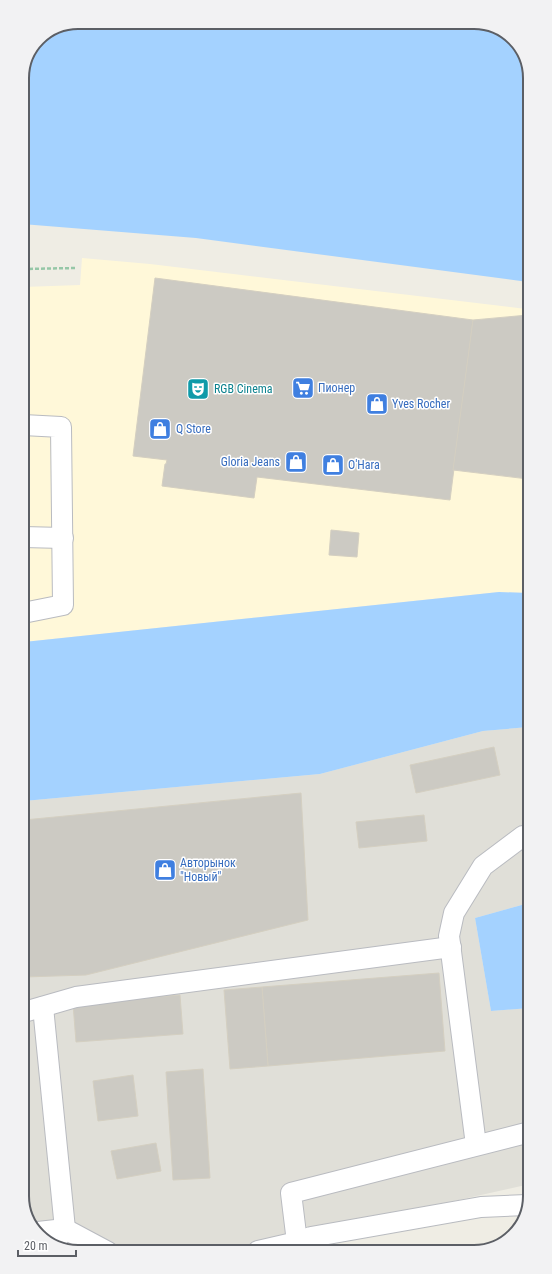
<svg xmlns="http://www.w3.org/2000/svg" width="552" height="1274" viewBox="0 0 552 1274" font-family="'Roboto Condensed',sans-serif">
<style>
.commercial{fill:#fff8d9}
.industrial{fill:#e0dfd8}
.water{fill:#a4d2ff}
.building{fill:#cccac3;stroke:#d4cfc1}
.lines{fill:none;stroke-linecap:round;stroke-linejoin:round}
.minor-casing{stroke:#b9bbc0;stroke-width:22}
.path{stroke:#96c7a7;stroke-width:2.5;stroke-dasharray:4 2;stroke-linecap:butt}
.minor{stroke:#fff;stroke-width:20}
.labels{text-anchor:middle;stroke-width:3;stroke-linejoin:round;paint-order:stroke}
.shop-label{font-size:12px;fill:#366cbe;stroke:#fff;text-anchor:start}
.culture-label{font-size:12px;fill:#0d838f;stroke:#fff;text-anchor:start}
.rim{fill:none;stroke:#5c5f65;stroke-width:2}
</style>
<rect width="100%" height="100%" fill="#efede4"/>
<polygon class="commercial" points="82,258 150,264 526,309 528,292 528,593 499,592 24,642 23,287 80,285"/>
<polygon class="industrial" points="529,727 529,903 475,918 491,1011 530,1008 530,1184 230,1251 74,1252 44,1240 25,1214 24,801 320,774 483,731"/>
<g class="water">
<polygon points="78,22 478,22 508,34 527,60 528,282 196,238 22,224 22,75 39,38"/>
<polygon points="499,592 528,593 529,727 483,731 320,774 24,801 24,642"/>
<polygon points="529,903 530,1008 491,1011 475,918"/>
</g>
<g class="building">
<polygon points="155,278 473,320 450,500 257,477 254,498 162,486 165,464 166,464 167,460 133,456"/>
<polygon points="528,315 528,479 453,470 473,320"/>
<polygon points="331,530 359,533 357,557 329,555"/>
<polygon points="494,747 500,775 416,793 410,765"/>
<polygon points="301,793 308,920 86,975 24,977 24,820"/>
<polygon points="424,815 427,841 359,848 356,822"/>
<polygon points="439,973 445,1051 268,1066 262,987"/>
<polygon points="262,987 268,1066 230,1069 224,990"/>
<polygon points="180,995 183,1034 76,1042 73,1004"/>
<polygon points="203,1069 210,1178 173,1180 166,1072"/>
<polygon points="133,1075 138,1116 98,1121 93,1081"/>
<polygon points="156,1143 161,1171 117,1179 111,1151"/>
</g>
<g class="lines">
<g class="minor-casing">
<g id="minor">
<polyline points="23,425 61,427 63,605 23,613"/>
<polyline points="23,537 63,538"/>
<polyline points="43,1007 65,1229 53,1244"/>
<polyline points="24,1012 76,997 451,947"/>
<polyline points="476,1145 449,936 454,913 483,866 523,836"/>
<polyline points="38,1232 65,1229 108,1252"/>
<polyline points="258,1251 297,1242 311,1237 481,1207 527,1205"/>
<polyline points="277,1251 297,1242 291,1193 530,1132"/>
</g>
</g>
<polyline class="path" points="23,269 77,268"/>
<use href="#minor" class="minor"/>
</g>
<defs>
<g id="supermarket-square" transform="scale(1.15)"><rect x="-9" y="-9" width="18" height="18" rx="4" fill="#3f7fe0" stroke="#fff"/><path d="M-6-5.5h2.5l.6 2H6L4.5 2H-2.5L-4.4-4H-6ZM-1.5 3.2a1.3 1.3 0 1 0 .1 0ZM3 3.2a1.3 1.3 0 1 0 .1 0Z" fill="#fff"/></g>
<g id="theatre-square" transform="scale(1.15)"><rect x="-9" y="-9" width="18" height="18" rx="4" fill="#0f9aa8" stroke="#fff"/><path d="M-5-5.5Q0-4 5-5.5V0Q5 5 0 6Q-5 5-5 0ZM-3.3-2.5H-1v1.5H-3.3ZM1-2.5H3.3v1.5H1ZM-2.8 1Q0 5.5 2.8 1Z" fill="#fff"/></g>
<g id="shop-square" transform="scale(1.15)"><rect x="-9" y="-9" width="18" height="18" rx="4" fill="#3f7fe0" stroke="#fff"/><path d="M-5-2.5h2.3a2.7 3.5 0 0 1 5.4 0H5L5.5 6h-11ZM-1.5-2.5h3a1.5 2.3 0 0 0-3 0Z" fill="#fff"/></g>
</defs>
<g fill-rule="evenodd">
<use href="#supermarket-square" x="303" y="388"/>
<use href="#theatre-square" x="198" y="389"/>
<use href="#shop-square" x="377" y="404"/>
<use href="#shop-square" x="160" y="429"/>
<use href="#shop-square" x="296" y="462"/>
<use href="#shop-square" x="333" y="465"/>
<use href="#shop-square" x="165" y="870"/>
</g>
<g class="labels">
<g class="shop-label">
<text x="318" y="392">Пионер</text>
<text x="392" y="408">Yves Rocher</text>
<text x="176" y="433">Q Store</text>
<text x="280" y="466" text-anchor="end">Gloria Jeans</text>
<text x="348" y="469">O'Hara</text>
<text x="180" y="867">Авторынок<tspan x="180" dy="14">"Новый"</tspan></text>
</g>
<g class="culture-label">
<text x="214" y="393">RGB Cinema</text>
</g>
</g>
<path d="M0 0H552V1274H0ZM78 29H474A49 49 0 0 1 523 78V1196A49 49 0 0 1 474 1245H78A49 49 0 0 1 29 1196V78A49 49 0 0 1 78 29Z" fill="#f2f2f3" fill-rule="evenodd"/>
<path class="rim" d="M78 29H474A49 49 0 0 1 523 78V1196A49 49 0 0 1 474 1245H78A49 49 0 0 1 29 1196V78A49 49 0 0 1 78 29Z"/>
<path d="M18 1250v6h58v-6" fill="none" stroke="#5c5f65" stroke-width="2"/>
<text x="24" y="1250" font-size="12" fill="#5c5f65" stroke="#ffffff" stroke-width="3" paint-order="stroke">20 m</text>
</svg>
